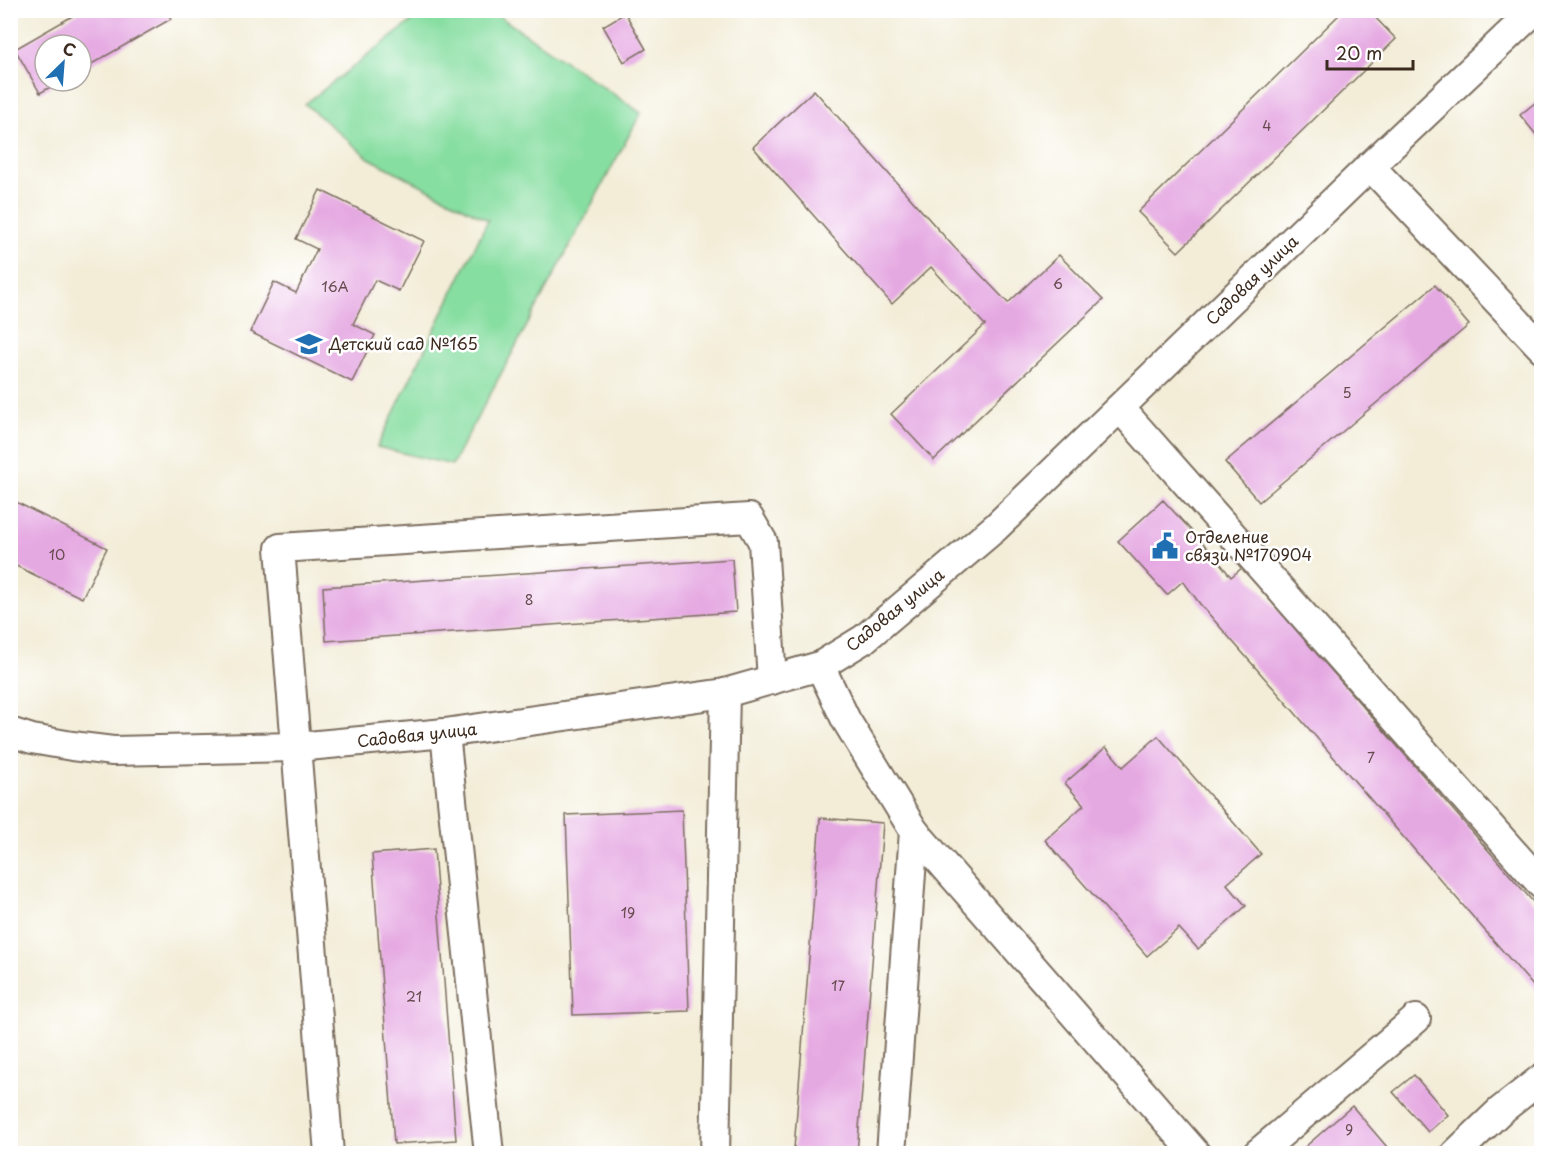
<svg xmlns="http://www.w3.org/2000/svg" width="1552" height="1164" viewBox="0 0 1552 1164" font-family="'Playpen Sans',sans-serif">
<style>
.green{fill:#87dea1;stroke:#618460;stroke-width:1.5}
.building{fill:#e5a9e2}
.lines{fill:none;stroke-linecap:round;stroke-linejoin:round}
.minor-casing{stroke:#7b6e5f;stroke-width:32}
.minor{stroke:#fff;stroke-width:28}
.labels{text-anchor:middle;stroke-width:5;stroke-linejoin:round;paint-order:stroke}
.number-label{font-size:14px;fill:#664a4f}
.street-label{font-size:16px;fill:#3b2a1e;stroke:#fff}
.poi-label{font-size:16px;fill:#3b2a1e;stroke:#fff;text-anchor:start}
</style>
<rect width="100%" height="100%" fill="#fff"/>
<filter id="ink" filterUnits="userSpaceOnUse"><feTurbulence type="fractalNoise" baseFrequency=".0167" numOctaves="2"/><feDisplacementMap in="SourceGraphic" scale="12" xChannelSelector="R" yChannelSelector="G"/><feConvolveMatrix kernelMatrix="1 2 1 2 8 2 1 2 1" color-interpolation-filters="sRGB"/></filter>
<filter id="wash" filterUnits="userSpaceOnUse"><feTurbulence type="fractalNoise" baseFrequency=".008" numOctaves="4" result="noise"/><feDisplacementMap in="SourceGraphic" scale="24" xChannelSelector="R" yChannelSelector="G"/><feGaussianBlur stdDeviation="1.35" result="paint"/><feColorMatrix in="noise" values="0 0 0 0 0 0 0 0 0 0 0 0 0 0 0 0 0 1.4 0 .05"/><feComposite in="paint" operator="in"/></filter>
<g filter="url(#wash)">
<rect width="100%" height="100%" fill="#f3edd8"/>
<polygon class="green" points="490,10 641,113 452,465 377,447 488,220 369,158 305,104 425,11"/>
<g id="blocks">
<g class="building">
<polygon points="83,10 166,10 171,19 81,70 81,45 45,45 45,81 61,81 40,93 15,49"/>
<polygon points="1344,10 1368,10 1396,39 1178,252 1138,212"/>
<polygon points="625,13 646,49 624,62 603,26"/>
<polygon points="814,90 953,246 1008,303 1059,255 1103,300 934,460 891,414 985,325 931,267 892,304 753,147"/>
<polygon points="1542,97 1542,142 1520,115"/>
<polygon points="320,190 424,241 399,291 375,280 353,324 375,335 352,382 250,332 274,282 296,293 317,249 296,239"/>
<polygon points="1435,285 1469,325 1259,502 1225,462"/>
<polygon points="10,499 107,548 82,598 10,563"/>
<polygon points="1163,500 1213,554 1231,577 1242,568 1542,912 1542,996 1200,604 1183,581 1167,595 1118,541"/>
<polygon points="732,559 736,612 326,641 323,587"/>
<polygon points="1158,736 1261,854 1227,884 1246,906 1198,949 1179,928 1147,956 1045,840 1084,805 1065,783 1106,747 1123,767"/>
<polygon points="682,810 689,1011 573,1015 566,815"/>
<polygon points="820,818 883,823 857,1154 794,1149"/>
<polygon points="434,849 456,1140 394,1144 372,854"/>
<polygon points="10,1018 17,1019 11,1045 10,1045"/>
<polygon points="1414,1075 1448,1115 1428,1132 1393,1092"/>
<polygon points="1352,1106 1393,1154 1297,1154"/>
</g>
</g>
</g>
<g filter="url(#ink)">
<use href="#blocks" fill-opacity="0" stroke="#7b6e5f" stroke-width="1.5"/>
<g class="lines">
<g class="minor-casing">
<g id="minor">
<polyline points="1370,166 1542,348"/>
<polyline points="1120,408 1542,885"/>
<polyline points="820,666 846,720 914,831 1196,1154"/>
<polyline points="10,732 32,739 72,746 113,751 297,747 445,733 725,693 820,666 864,639 996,527 1370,166 1535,10"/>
<polyline points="445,733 489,1154"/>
<polyline points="329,1154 280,548 749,518 763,542 772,680"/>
<polyline points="715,1154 725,693"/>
<polyline points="891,1154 914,831"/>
<polyline points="1257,1154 1416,1019"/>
<polyline points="1455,1154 1500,1111 1542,1078"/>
</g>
</g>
<use href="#minor" class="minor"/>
</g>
</g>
<defs>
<g id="school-bare" transform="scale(2.07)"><path d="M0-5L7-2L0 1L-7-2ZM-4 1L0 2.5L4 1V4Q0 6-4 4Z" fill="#1f6fb2" stroke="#fff" stroke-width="2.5" paint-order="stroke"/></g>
<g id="civic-bare" transform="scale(2.07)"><path d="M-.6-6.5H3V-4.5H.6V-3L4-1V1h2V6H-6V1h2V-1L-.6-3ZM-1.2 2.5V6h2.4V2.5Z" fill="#1f6fb2" stroke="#fff" stroke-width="2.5" paint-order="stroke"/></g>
</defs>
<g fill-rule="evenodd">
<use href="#school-bare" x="309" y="344"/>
<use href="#civic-bare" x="1165" y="546"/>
</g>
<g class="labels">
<g class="number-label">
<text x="1267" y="131">4</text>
<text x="1058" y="289">6</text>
<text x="335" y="292">16А</text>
<text x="1347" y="398">5</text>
<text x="57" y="560">10</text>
<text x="529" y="605">8</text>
<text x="1371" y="763">7</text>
<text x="628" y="918">19</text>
<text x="838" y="991">17</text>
<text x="414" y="1002">21</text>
<text x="1349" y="1135">9</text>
</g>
<g class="street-label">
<text transform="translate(1252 280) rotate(-44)" y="6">Садовая улица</text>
<text transform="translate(895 610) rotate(-39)" y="6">Садовая улица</text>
<text transform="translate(417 735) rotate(-6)" y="6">Садовая улица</text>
</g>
<g class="poi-label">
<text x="329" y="350">Детский сад №165</text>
<text x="1185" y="543">Отделение<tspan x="1185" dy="18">связи №170904</tspan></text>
</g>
</g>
<rect width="1552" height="1164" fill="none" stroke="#fff" stroke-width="36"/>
<g transform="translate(63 63) rotate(25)"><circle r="28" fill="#ffffff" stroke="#b1aaa5" stroke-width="1.5"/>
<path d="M0-4.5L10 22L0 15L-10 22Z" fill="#1f6fb2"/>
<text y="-9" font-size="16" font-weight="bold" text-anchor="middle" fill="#3b2a1e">С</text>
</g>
<path d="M1327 60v9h86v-9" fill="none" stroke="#3b2a1e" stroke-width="3"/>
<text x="1336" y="60" font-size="18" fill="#3b2a1e" stroke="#ffffff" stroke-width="4.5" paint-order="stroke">20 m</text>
</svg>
